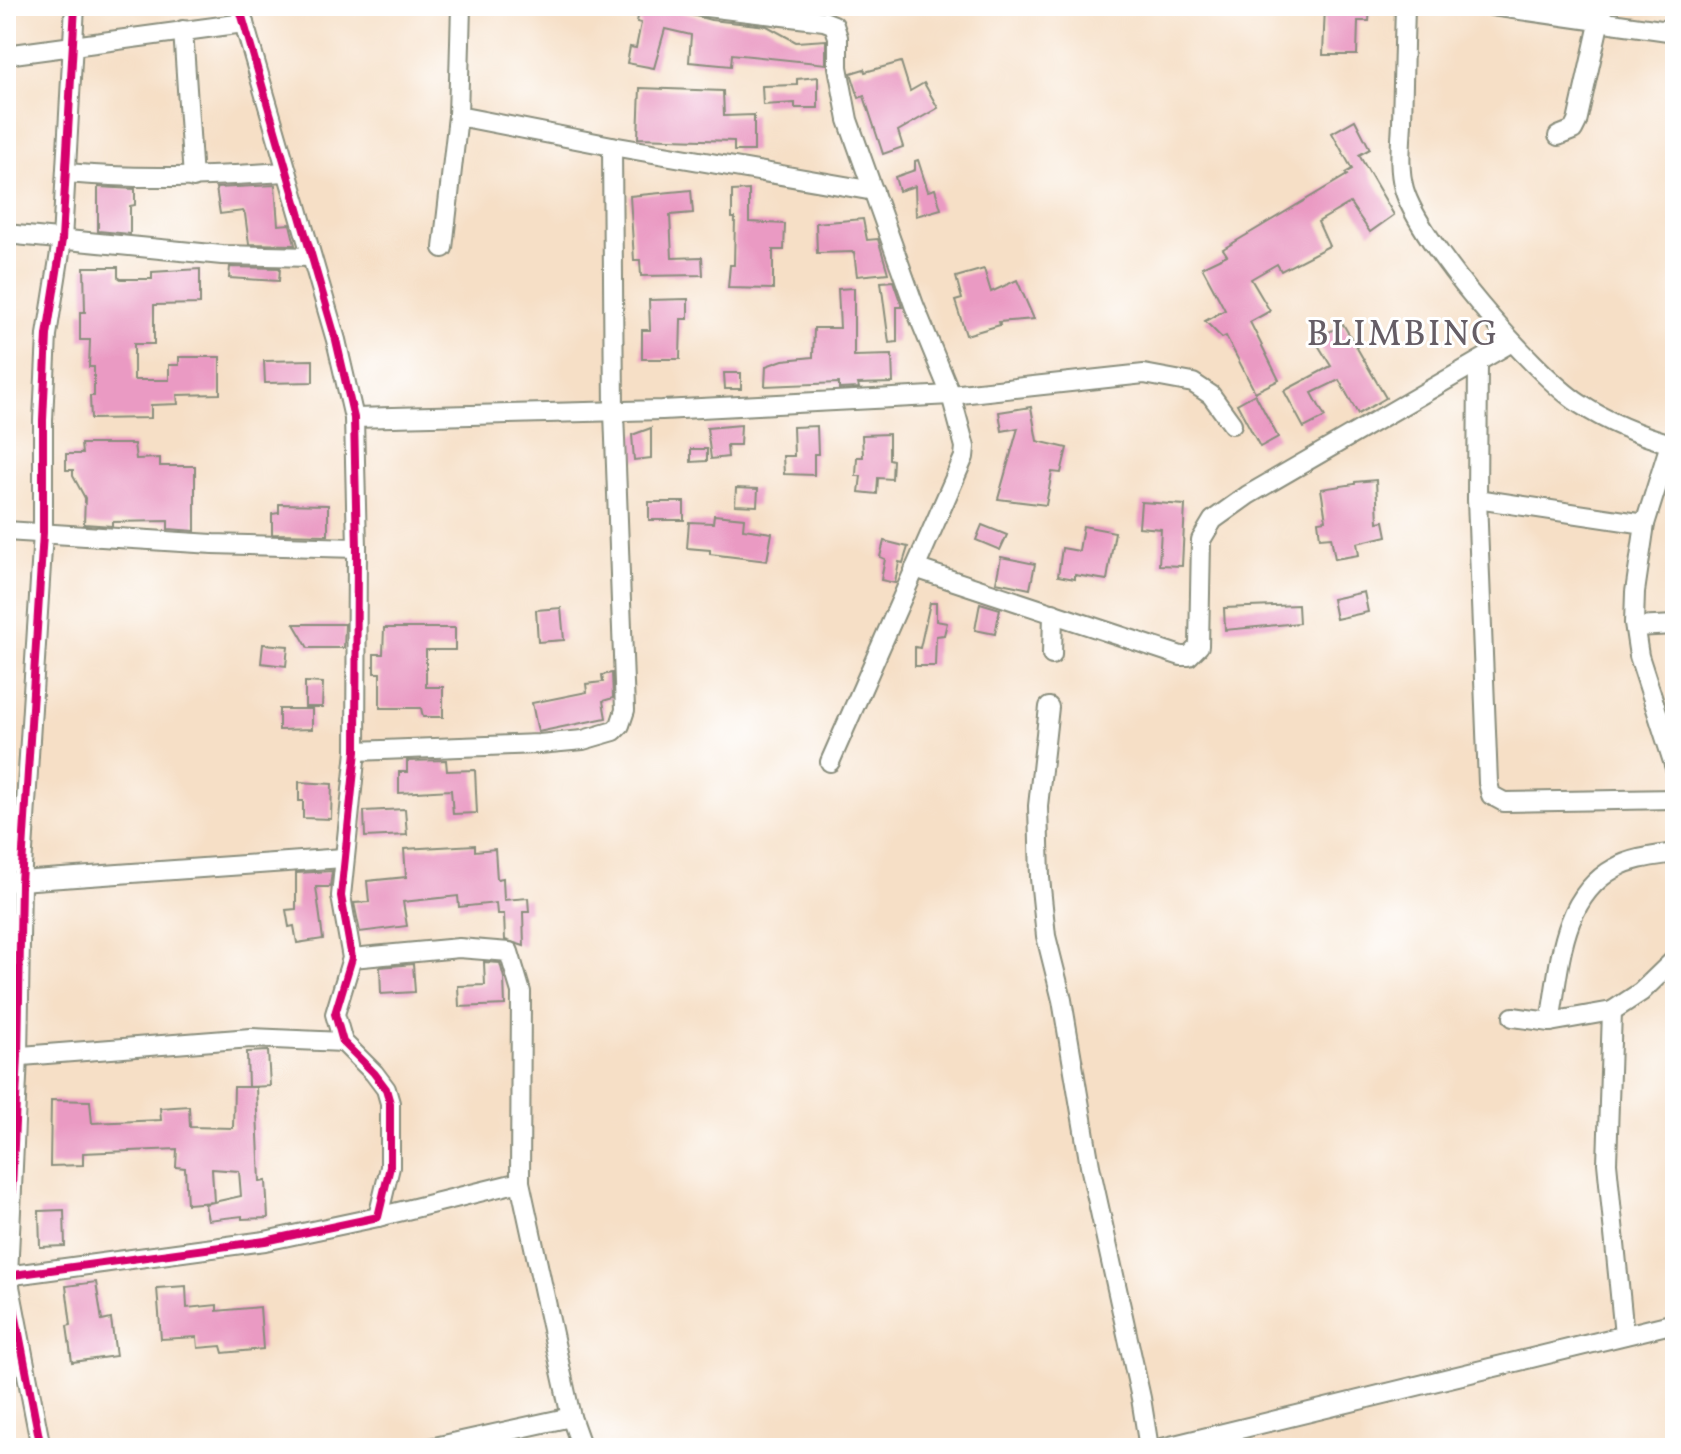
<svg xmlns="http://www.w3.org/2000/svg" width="1681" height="1454" viewBox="0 0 1681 1454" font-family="Vollkorn,serif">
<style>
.building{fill:#ea9ac3;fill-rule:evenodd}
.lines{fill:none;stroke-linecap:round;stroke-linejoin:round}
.minor-casing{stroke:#8a8e7d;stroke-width:22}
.minor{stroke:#fff;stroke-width:18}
.cycleway-casing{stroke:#fff;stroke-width:13}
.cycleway{stroke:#d6006c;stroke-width:8}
.labels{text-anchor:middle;stroke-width:6;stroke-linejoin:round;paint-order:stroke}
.quarter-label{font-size:36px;letter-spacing:2px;fill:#665e66;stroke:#fff}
</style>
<rect width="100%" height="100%" fill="#fff"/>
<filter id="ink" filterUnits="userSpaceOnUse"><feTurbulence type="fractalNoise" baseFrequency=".0125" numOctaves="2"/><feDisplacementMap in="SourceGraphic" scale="16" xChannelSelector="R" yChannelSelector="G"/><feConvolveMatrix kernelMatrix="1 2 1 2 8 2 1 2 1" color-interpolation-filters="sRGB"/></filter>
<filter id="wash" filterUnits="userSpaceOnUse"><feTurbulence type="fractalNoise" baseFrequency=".006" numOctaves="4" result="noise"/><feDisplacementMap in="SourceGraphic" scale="32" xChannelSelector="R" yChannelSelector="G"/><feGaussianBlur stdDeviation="1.8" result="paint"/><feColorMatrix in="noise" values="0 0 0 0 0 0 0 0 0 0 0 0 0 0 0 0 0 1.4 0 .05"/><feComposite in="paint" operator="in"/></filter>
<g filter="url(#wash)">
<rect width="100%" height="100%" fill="#f6dfc6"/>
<g id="blocks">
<g class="building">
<polygon points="640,6 668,9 711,20 767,26 796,42 826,40 826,64 732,54 731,66 689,62 691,35 665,29 654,68 627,63 630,47 636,48 641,23 637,22"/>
<polygon points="1325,6 1370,6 1369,21 1358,21 1357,55 1323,55"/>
<polygon points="901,62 910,91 924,83 938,108 898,131 903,147 883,154 864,96 859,98 851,73 864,69 865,72"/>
<polygon points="818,77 818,108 795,108 795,103 763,105 762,86 797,85 797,79"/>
<polygon points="640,88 723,91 724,116 754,115 754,151 734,151 734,141 638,138"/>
<polygon points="1355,120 1370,149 1359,155 1394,215 1370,232 1350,203 1318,222 1329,246 1281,271 1277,264 1251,279 1270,311 1250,322 1279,380 1255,392 1226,336 1222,338 1205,321 1225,310 1202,267 1227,255 1223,249 1347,175 1345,173 1352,169 1332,133"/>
<polygon points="918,160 928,191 935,189 941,209 916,216 915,186 899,191 895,177 915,170 915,161"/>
<polygon points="275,185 278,225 290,224 295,245 249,244 245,214 243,211 220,214 216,188"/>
<polygon points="98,187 135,189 135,205 130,206 130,234 98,231"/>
<polygon points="691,190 693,213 670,215 672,258 702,257 703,275 641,276 640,260 634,260 630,196"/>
<polygon points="749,190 749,222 785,224 784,250 773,250 773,289 728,288 730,265 734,265 735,218 732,218 732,191"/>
<polygon points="863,219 867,240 878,239 888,273 857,276 854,252 817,253 816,223"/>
<polygon points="84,267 118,267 118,277 121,279 152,279 152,272 200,269 200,304 154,305 154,344 134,344 134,380 169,380 169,365 179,365 179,357 220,357 220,394 177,395 178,404 151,405 151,418 91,419 90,396 94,396 94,367 89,367 90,340 80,340 80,312 85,312"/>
<polygon points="230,267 280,268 279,281 229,278"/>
<polygon points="984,269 991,292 1017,280 1034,319 999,322 1000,325 966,335 955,301 962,299 956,277"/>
<polygon points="893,281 902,307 897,307 897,342 889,343 881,282"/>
<polygon points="854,288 854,356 892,355 893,383 858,384 859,388 839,389 839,383 765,386 766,366 783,360 813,357 814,328 840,328 838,289"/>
<polygon points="688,299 688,319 681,319 680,359 642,359 642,330 650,330 649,300"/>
<polygon points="1343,324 1386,398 1358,414 1339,380 1312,393 1325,417 1304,428 1284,391 1331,366 1315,340"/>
<polygon points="313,360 313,382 265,383 264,361"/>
<polygon points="724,373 741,373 741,389 725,389"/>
<polygon points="1255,394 1278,437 1260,447 1237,404"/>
<polygon points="1031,407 1037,441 1067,448 1061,473 1052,472 1046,505 998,499 1018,428 1002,431 999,412"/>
<polygon points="741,425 740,445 727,445 728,457 711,459 707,428"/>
<polygon points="817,426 818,454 814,454 814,475 784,474 783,456 794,456 793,427"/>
<polygon points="651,428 651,458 634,460 632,435"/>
<polygon points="889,434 889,459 893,460 892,479 878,478 877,494 859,492 861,476 856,476 857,457 863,457 862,435"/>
<polygon points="81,444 134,444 136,459 160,458 160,466 195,466 195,531 168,529 168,521 112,522 112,526 84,524 85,498 73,476 73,470 66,470 66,454 82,454"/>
<polygon points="691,449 707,449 707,461 691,462"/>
<polygon points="1376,480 1378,522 1384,521 1387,536 1357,543 1359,555 1335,559 1331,537 1320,538 1318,521 1326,520 1321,489 1355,484 1355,482"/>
<polygon points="736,488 758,489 757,506 735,505"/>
<rect x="649" y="502" width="35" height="18"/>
<polygon points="1141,502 1185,505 1182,566 1159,565 1161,529 1139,527"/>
<polygon points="279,504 328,505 328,535 272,534 272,514 279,513"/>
<polygon points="714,515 744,518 743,529 772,533 767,561 710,554 710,550 687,548 689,522 713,523"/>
<polygon points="982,525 1007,535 1000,550 976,540"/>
<polygon points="1083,526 1115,532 1107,580 1075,575 1075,579 1058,576 1062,548 1079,551"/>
<polygon points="884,541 908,547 903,563 899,562 895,583 881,580 885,559 880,557"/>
<polygon points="1001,557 1035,564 1030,589 996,582"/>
<polygon points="1364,592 1368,612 1336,619 1332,599"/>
<polygon points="930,603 936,603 936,621 947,623 944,635 936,636 935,666 915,666 915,647 920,648"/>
<polygon points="980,603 1000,609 995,634 975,630"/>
<polygon points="1298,605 1299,623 1225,630 1224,608"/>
<polygon points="561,608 564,640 538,642 536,610"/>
<polygon points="294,624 345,624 344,648 308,648"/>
<polygon points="384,628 455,628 455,650 426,650 426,687 443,687 443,717 423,717 421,708 380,708 380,673 374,673 374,654 383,654"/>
<polygon points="263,644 288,646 286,666 261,663"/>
<polygon points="612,673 613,698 603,701 606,718 538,732 532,703 587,692 586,684 603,682 602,675"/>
<polygon points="305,682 323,683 322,707 305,707"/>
<polygon points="279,709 312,709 312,729 279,730"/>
<polygon points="446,760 447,771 475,770 477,813 453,814 451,790 399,793 399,772 407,772 407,761"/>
<polygon points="299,782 332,784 331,819 303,818 303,801 299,801"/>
<polygon points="405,809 407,835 365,837 364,811"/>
<polygon points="475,845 475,851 495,849 497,879 503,878 504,900 528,898 529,912 523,912 524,946 505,940 504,914 497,914 496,903 459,907 458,896 403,902 407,926 360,932 354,903 369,902 367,881 406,877 404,849"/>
<polygon points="332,871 330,887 316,887 323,939 297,943 294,926 289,927 286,910 296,909 296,873"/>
<polygon points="484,962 500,963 504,978 505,1005 459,1007 458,986 485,985"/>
<polygon points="413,964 415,992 381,994 380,967"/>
<polygon points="268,1051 270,1086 248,1087 247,1052"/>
<path d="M 234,1087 L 256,1087 L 260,1182 L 266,1181 L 268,1218 L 242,1219 L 242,1216 L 208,1220 L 205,1204 L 214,1202 L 187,1204 L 185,1168 L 176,1167 L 177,1149 L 83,1153 L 83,1165 L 50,1166 L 51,1100 L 90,1101 L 92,1123 L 161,1120 L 160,1108 L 189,1106 L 190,1127 L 233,1128 ZM 212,1169 L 239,1171 L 241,1196 L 214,1202 Z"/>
<polygon points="64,1210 65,1246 40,1247 39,1211"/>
<polygon points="96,1282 102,1321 111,1319 116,1356 72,1362 67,1326 71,1325 66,1286"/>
<polygon points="186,1286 187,1308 217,1305 217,1311 260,1307 263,1349 223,1353 221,1346 198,1348 197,1337 161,1339 157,1288"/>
</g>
</g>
</g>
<g filter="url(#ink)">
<use href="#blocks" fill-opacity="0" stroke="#8a8e7d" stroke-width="2"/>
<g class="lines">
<g class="minor-casing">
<g id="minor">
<polyline points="461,6 458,116 612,146 874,191"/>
<polyline points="698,6 824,21 834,25 838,37 838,67 848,120 914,305 951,395 965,447 964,457 830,762"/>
<path d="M 1405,6 C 1404,45 1403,83 1402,122 C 1401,144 1398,167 1404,189 C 1419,242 1533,373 1580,404 C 1609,423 1642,436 1675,445"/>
<polyline points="1492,6 1675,32"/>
<polyline points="183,30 193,178"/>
<polyline points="6,55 244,23"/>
<polyline points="1558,136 1573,130 1577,122 1603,6"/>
<path d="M 67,173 C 140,180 212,177 285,172"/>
<polyline points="6,234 222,255 311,257"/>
<polyline points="443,248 458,116"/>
<polyline points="1478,362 1477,499 1488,783 1491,795 1504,802 1675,799"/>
<polyline points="354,418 662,410 951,395 1144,374 1193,383 1211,395 1232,424"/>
<polyline points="1670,444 1645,524 1635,592 1634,623 1639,656 1675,768"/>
<polyline points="1477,499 1645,524"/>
<polyline points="6,531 213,544 357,548"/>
<polyline points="915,568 1181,656 1189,656 1199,646 1201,540 1213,520 1248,495 1512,342"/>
<polyline points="1635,627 1675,625"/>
<polyline points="1052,655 1053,613"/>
<polyline points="1049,707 1038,806 1040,878 1046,936 1062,1000 1090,1166 1141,1398 1149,1448"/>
<polyline points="356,751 539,744 583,740 614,731 620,725 625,710 614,412 612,146"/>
<polyline points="6,882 343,858"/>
<polyline points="352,958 459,948 509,952 521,992 520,1182 571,1417 582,1448"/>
<polyline points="1612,1011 1607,1163 1624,1335"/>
<polyline points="1513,1017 1550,1022 1612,1011 1641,992 1675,959"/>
<path d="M 1550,1022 C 1560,968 1560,898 1615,868 C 1632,858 1655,856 1675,853"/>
<polyline points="9,1057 251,1038 343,1042"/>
<polyline points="378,1217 520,1182"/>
<polyline points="6,1276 265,1241 378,1217 390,1167 390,1103 386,1089 374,1073 343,1042 335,1014 352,958 341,896 356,751 357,548 354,418 336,340 239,6"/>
<polyline points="41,1448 8,1276 18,1056 21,883 43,533 43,420 47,335 62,240 75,6"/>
<polyline points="430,1448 571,1417"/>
<polyline points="1162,1448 1675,1323"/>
</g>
</g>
<use href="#minor" class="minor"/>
<g class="cycleway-casing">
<g id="cycleway">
<polyline points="6,1276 265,1241 378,1217 390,1167 390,1103 386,1089 374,1073 343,1042 335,1014 352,958 341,896 356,751 357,548 354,418 336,340 239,6"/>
<polyline points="41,1448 8,1276 18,1056 21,883 43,533 43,420 47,335 62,240 75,6"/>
</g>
</g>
<use href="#cycleway" class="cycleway"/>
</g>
</g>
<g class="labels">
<g class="quarter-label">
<text x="1403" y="345">BLIMBING</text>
</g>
</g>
<rect width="1681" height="1454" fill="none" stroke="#fff" stroke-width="32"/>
</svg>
